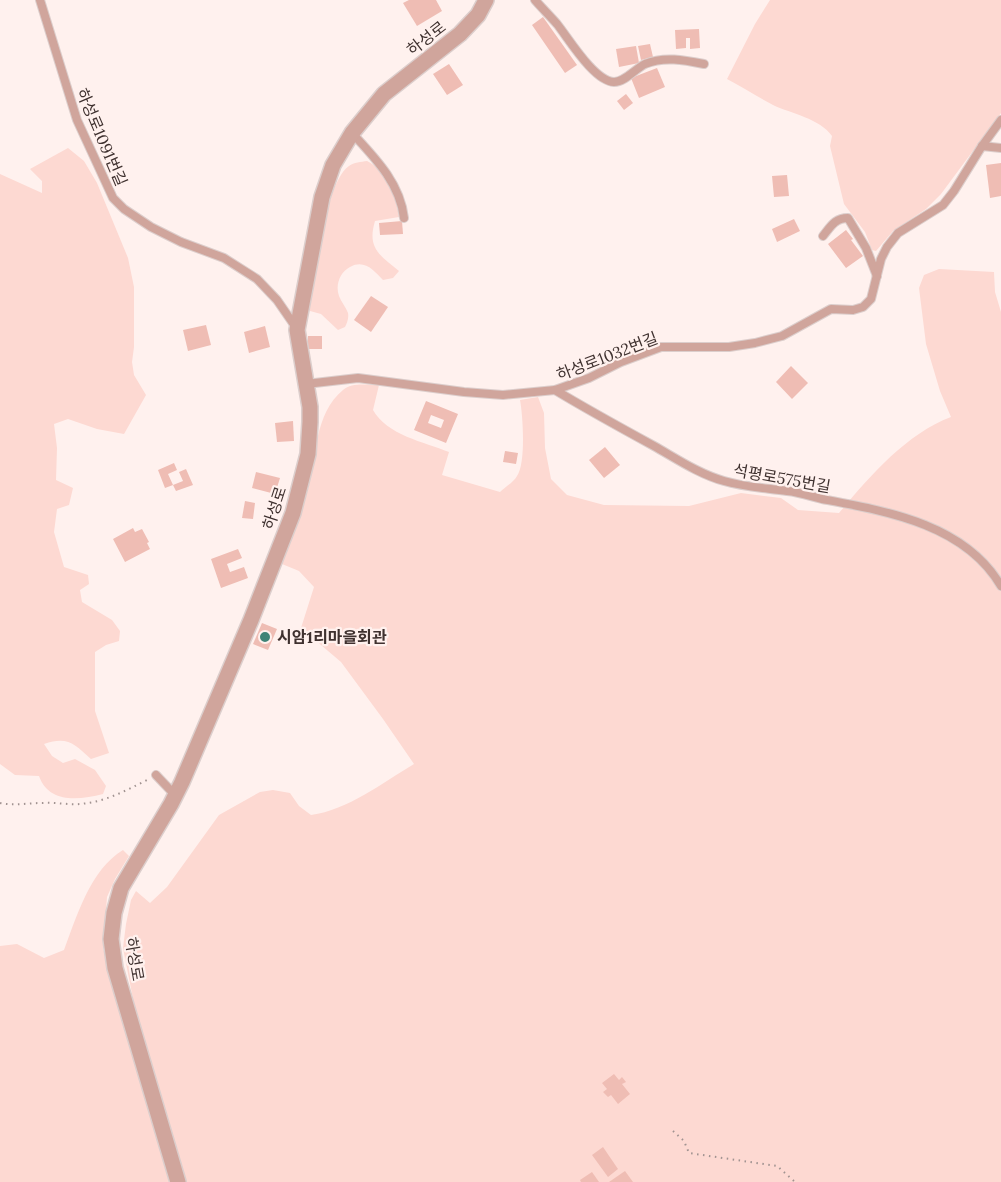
<svg xmlns="http://www.w3.org/2000/svg" width="1001" height="1182" viewBox="0 0 1001 1182" font-family="Lora,'Noto Sans KR',serif">
<style>
.green{fill:#fdd9d2}
.building{fill:#efbdb4;fill-rule:evenodd}
.lines{fill:none;stroke-linecap:round;stroke-linejoin:round}
.lane-casing{stroke:#dccecc;stroke-width:10}
.street-casing{stroke:#dccecc;stroke-width:18}
.path{stroke:#a19391;stroke-width:2;stroke-dasharray:1.5 4.5;stroke-linecap:butt}
.lane{stroke:#d0a59c;stroke-width:8}
.street{stroke:#d0a59c;stroke-width:15}
.poi-dot{fill:#3f8376;stroke:#fff1ee;stroke-width:2}
.labels{text-anchor:middle;stroke-width:4.5;stroke-linejoin:round;paint-order:stroke}
.street-label{font-size:16px;fill:#3f312f;stroke:#fff1ee}
.poi-label{font-size:16px;font-weight:bold;fill:#3f312f;stroke:#fff1ee;text-anchor:start}
</style>
<rect width="100%" height="100%" fill="#fff1ee"/>
<g class="green">
<path d="M 770,0 L 1001,0 L 1001,113 L 941,194 L 926,209 L 893,231 L 876,251 L 872,250 L 865,232 L 844,204 L 830,146 L 832,136 C 819,118 792,114 773,105 C 758,97 742,87 727,79 L 755,24 Z"/>
<path d="M 68,148 L 84,161 L 97,183 L 128,258 L 134,287 L 134,347 L 132,362 L 134,375 L 146,395 L 124,434 L 97,429 L 68,419 L 54,424 L 57,448 L 56,480 L 73,488 L 69,505 L 57,509 L 54,532 L 64,567 L 88,575 L 89,584 L 80,590 L 82,602 L 112,620 L 120,631 L 119,641 L 106,645 L 95,652 L 95,711 L 109,753 L 91,759 C 74,744 68,736 44,744 L 52,756 L 63,763 L 75,759 L 95,770 L 106,786 L 103,794 C 79,800 49,804 39,776 L 15,775 L 0,764 L 0,174 L 42,193 L 42,181 L 30,169 Z"/>
<path d="M 367,161 C 385,169 397,198 399,217 L 375,221 C 367,248 379,255 399,271 L 393,278 L 383,280 C 374,271 365,259 350,267 C 340,272 335,285 339,296 C 341,302 346,307 348,313 C 349,318 347,323 345,327 L 338,330 L 321,314 L 310,311 L 309,307 C 314,278 325,182 349,166 C 354,162 361,162 367,161 Z"/>
<path d="M 939,269 L 994,272 L 995,292 L 1001,312 L 1001,1182 L 185,1182 L 137,1019 L 123,948 L 126,924 L 131,900 L 136,891 L 150,903 L 167,887 L 219,815 L 260,792 L 273,790 L 290,793 L 299,806 L 311,815 C 348,810 382,783 414,764 L 383,719 L 341,662 L 301,628 L 314,587 L 299,571 L 282,564 C 291,539 301,514 308,489 C 317,456 314,414 343,390 C 352,382 367,385 379,385 L 373,410 C 387,435 424,442 449,452 L 442,475 L 500,492 C 505,487 514,482 517,476 C 526,463 523,416 520,400 L 538,397 L 544,413 L 545,448 L 551,479 L 567,495 L 604,505 L 689,506 L 741,493 L 781,498 L 798,510 L 839,513 C 870,476 906,434 951,417 L 940,391 L 926,344 L 919,288 L 924,275 Z"/>
<path d="M 123,850 L 129,856 L 115,879 L 107,897 L 103,948 L 169,1182 L 0,1182 L 0,946 L 17,944 L 44,958 L 64,950 C 77,916 90,870 123,850 Z"/>
</g>
<g class="building">
<polygon points="409,0 436,0 442,11 417,26 403,3"/>
<polygon points="543,17 577,65 565,73 532,25"/>
<polygon points="699,29 700,48 690,49 690,38 686,38 686,48 676,49 675,30"/>
<polygon points="650,44 653,57 641,60 638,46"/>
<polygon points="636,46 639,63 619,67 616,49"/>
<polygon points="449,64 463,85 447,95 433,74"/>
<polygon points="657,68 665,87 639,98 631,78"/>
<polygon points="626,94 633,103 624,110 617,101"/>
<polygon points="1001,163 1001,196 990,198 986,165"/>
<polygon points="787,175 789,196 774,197 772,176"/>
<polygon points="794,219 800,231 777,242 772,229"/>
<polygon points="402,221 403,234 380,235 379,223"/>
<polygon points="846,230 853,239 851,240 863,256 846,268 828,244"/>
<polygon points="371,296 388,307 371,332 354,320"/>
<polygon points="206,325 211,345 188,351 183,330"/>
<polygon points="265,326 270,347 249,353 244,332"/>
<rect x="308" y="336" width="14" height="13"/>
<polygon points="791,366 808,383 792,399 776,382"/>
<path d="M 426,401 L 458,414 L 446,443 L 414,430 ZM 431,415 L 444,420 L 441,428 L 428,423 Z"/>
<polygon points="293,421 294,441 277,442 275,423"/>
<polygon points="605,447 620,465 604,478 589,460"/>
<polygon points="505,451 518,453 516,464 503,462"/>
<polygon points="174,463 177,470 168,474 173,485 165,488 158,470"/>
<polygon points="186,469 193,485 176,491 173,485 183,481 179,472"/>
<polygon points="256,472 280,478 275,494 252,488"/>
<polygon points="245,501 255,503 253,519 242,518"/>
<polygon points="133,528 135,532 142,529 149,542 147,543 150,549 125,562 113,539"/>
<polygon points="238,549 242,558 227,564 230,572 244,567 248,578 221,588 211,559"/>
<polygon points="262,623 277,629 268,650 253,644"/>
<polygon points="614,1074 619,1080 622,1077 626,1082 622,1084 630,1094 618,1104 611,1095 608,1097 603,1092 607,1089 602,1083"/>
<polygon points="603,1147 618,1169 608,1177 592,1155"/>
<polygon points="625,1171 633,1182 609,1182"/>
<polygon points="592,1172 599,1182 581,1182 580,1180"/>
</g>
<g class="lines">
<g class="lane-casing">
<g id="lane">
<polyline points="40,0 77,120 113,198 124,209 151,227 181,242 224,258 257,279 277,300 297,329"/>
<path d="M 535,0 C 542,8 550,16 557,24 C 569,39 594,81 614,82 C 625,82 635,69 645,64 C 664,56 684,60 704,64"/>
<path d="M 352,133 C 375,158 400,183 404,218"/>
<polyline points="982,146 1001,148"/>
<path d="M 823,236 C 831,226 835,218 848,218 L 866,248 L 877,276"/>
<polyline points="306,384 358,378 464,392 503,395 555,390 589,378 621,362 661,347 729,347 755,343 782,336 831,309 853,310 863,307 871,299 881,259 887,247 898,233 943,205 954,191 982,146 1001,120"/>
<path d="M 555,390 C 588,410 621,428 654,446 C 677,459 699,474 724,481 C 744,487 766,488 787,491 C 799,492 810,496 822,499 C 886,511 965,524 1001,586"/>
<polyline points="156,775 175,795"/>
</g>
</g>
<g class="street-casing">
<polyline id="street" points="178,1182 115,968 111,939 114,913 121,888 171,804 182,782 251,620 293,513 308,454 310,422 310,407 297,330 322,197 333,165 352,133 384,94 460,34 478,15 486,0"/>
</g>
<g class="path">
<path d="M 0,803 C 14,806 28,803 42,803 C 55,802 68,805 80,804 C 105,802 125,791 147,780"/>
<polyline points="673,1131 684,1141 689,1153 777,1166 795,1182"/>
</g>
<use href="#lane" class="lane"/>
<use href="#street" class="street"/>
</g>
<circle class="poi-dot" cx="265" cy="637" r="6"/>
<g class="labels">
<g class="street-label">
<text transform="translate(426 38) rotate(-38)" y="6">하성로</text>
<text transform="translate(102 137) rotate(67)" y="6">하성로1091번길</text>
<text transform="translate(607 356) rotate(-21)" y="6">하성로1032번길</text>
<text transform="translate(782 478) rotate(10)" y="6">석평로575번길</text>
<text transform="translate(274 508) rotate(-72)" y="6">하성로</text>
<text transform="translate(135 959) rotate(80)" y="6">하성로</text>
</g>
<g class="poi-label">
<text x="277" y="643">시암1리마을회관</text>
</g>
</g>
</svg>
